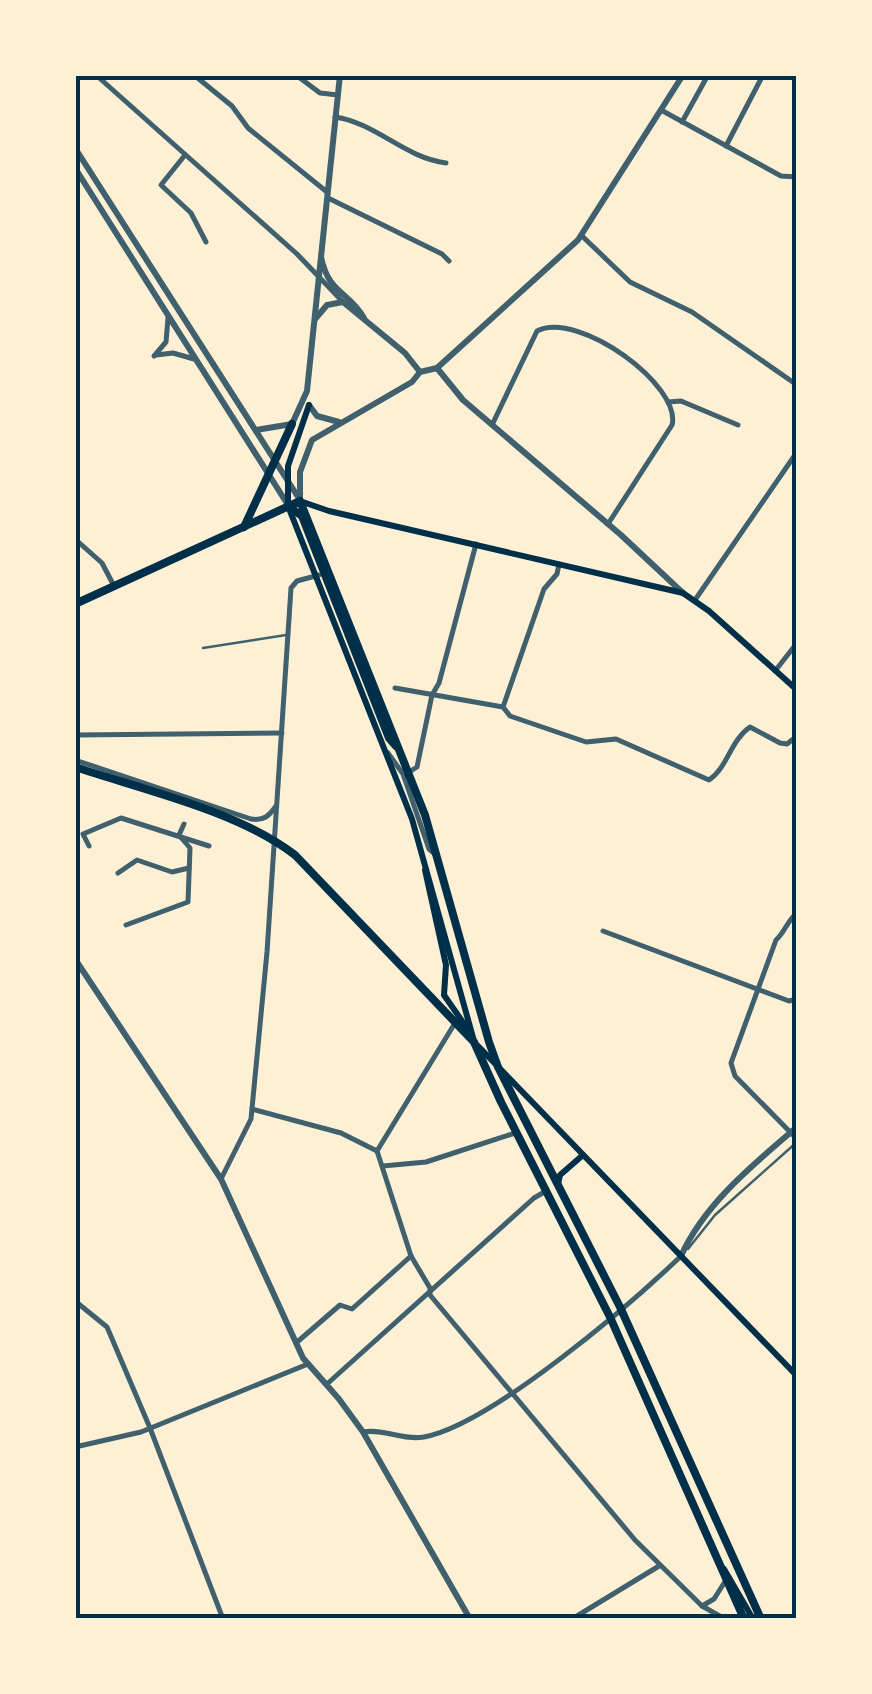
<svg xmlns="http://www.w3.org/2000/svg" width="872" height="1694" viewBox="0 0 872 1694" font-family="Inter,sans-serif">
<style>
.lines{fill:none;stroke-linecap:round;stroke-linejoin:round}
.service{stroke:#3f606c;stroke-width:2.5}
.minor{stroke:#3f606c;stroke-width:5}
.tertiary{stroke:#3f606c;stroke-width:6}
.secondary{stroke:#003049;stroke-width:6}
.primary{stroke:#003049;stroke-width:8}
.neatline{fill:none;stroke:#003049;stroke-width:4}
</style>
<rect width="100%" height="100%" fill="#fdf0d5"/>
<g class="lines">
<g class="service">
<polyline points="203,648 286,635"/>
<polyline points="688,1249 715,1215 797,1142"/>
</g>
<g class="minor">
<polyline points="96,75 297,254 343,302"/>
<polyline points="194,75 232,106 248,128 327,192"/>
<polyline points="296,75 320,93 338,95"/>
<polyline points="661,110 781,176 797,177"/>
<path d="M 335,117 C 376,123 405,158 446,163"/>
<polyline points="682,122 708,75"/>
<polyline points="726,146 763,75"/>
<polyline points="185,155 161,185 191,213 206,242"/>
<polyline points="328,198 442,254 449,261"/>
<polyline points="581,235 630,282 692,312 797,385"/>
<polyline points="156,355 173,353 194,359"/>
<polyline points="154,356 166,342 168,318"/>
<polyline points="668,402 681,401 738,425"/>
<path d="M 492,425 L 537,331 C 579,310 682,386 672,425 L 608,524"/>
<polyline points="75,539 102,563 114,586"/>
<polyline points="695,600 797,452"/>
<polyline points="775,671 797,643"/>
<polyline points="395,688 503,707"/>
<path d="M 503,707 L 510,716 L 586,742 L 616,739 L 709,780 C 728,767 730,741 750,727 L 780,743 L 787,744 L 797,736"/>
<polyline points="503,707 544,589 557,574 559,564"/>
<polyline points="75,735 282,733"/>
<polyline points="388,753 403,774 429,849 436,855"/>
<path d="M 75,760 L 251,819 C 264,821 269,816 276,806"/>
<polyline points="409,772 417,767 432,695 439,683 476,544"/>
<polyline points="89,846 83,834 121,818 209,846"/>
<polyline points="118,873 137,860 172,872 189,868"/>
<path d="M 797,913 C 787,921 785,932 776,940 L 731,1063 L 735,1076 L 797,1139"/>
<polyline points="126,925 188,902 190,848 179,835 184,824"/>
<polyline points="603,931 789,1001 797,999"/>
<polyline points="252,1109 341,1133 377,1151 411,1256 430,1288 430,1295 635,1540 702,1606 725,1619"/>
<polyline points="377,1151 455,1023"/>
<polyline points="383,1166 426,1162 515,1133"/>
<polyline points="221,1179 251,1119 267,952 291,588 297,581 319,575"/>
<polyline points="75,1301 107,1327 150,1428 223,1619"/>
<polyline points="296,1343 340,1305 352,1309 411,1256"/>
<polyline points="327,1384 534,1198 546,1191"/>
<path d="M 363,1432 C 384,1428 403,1441 424,1437 C 490,1425 630,1305 681,1256"/>
<polyline points="75,1447 141,1432 308,1364"/>
<polyline points="702,1606 714,1599 726,1580"/>
<polyline points="572,1619 659,1566"/>
</g>
<g class="tertiary">
<polyline points="75,148 300,500"/>
<polyline points="75,168 288,505"/>
<path d="M 321,257 C 329,295 348,290 364,318"/>
<polyline points="316,318 327,305 343,302 405,353 420,372"/>
<polyline points="437,368 463,400 621,535 683,593"/>
<polyline points="309,405 317,416 339,422"/>
<polyline points="256,430 292,424 307,391 340,75"/>
<polyline points="300,501 300,472 312,440 412,382 420,372 437,368 578,240 683,75"/>
<polyline points="75,959 221,1179 303,1358 339,1399 363,1432 470,1619"/>
<path d="M 681,1256 C 705,1203 754,1164 797,1127"/>
</g>
<g class="secondary">
<polyline points="309,405 288,466 288,506 412,819 474,1041"/>
<polyline points="300,501 329,511 683,593 709,611 797,690"/>
<polyline points="425,870 446,965 444,995 469,1031"/>
<polyline points="478,1046 797,1376"/>
<polyline points="558,1184 560,1175 583,1155"/>
<polyline points="724,1569 753,1619"/>
</g>
<g class="primary">
<polyline points="288,506 302,516 389,738 396,746"/>
<polyline points="244,527 292,424"/>
<polyline points="75,604 300,501 425,815 489,1042 498,1067 620,1307 761,1619"/>
<path d="M 75,767 C 144,790 238,811 295,855 L 474,1042 L 501,1102 L 610,1317 L 744,1619"/>
</g>
</g>
<rect width="872" height="1694" fill="none" stroke="#fdf0d5" stroke-width="155"/>
<rect x="78" y="78" width="716" height="1538" class="neatline"/>
</svg>
